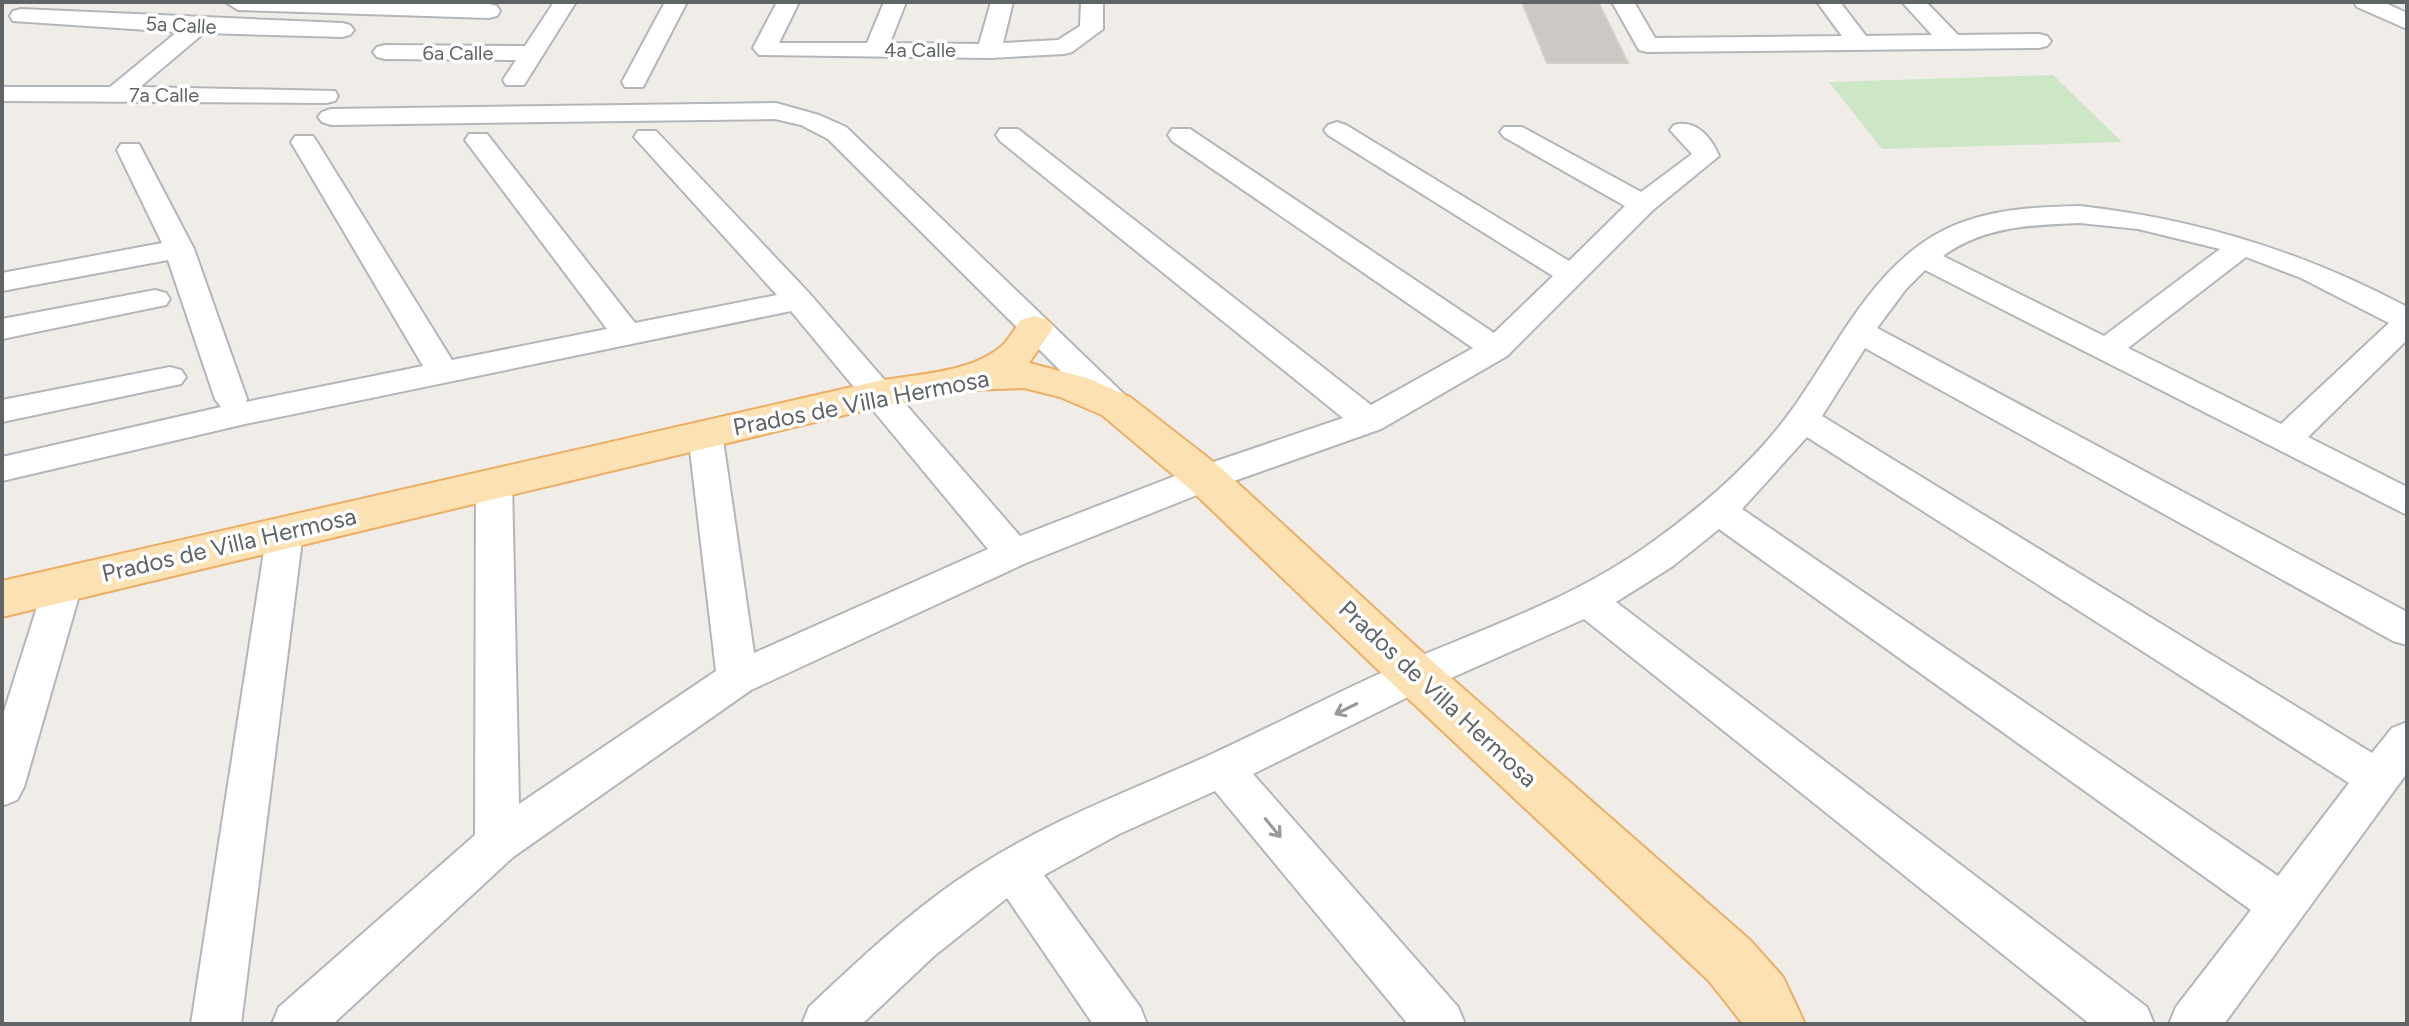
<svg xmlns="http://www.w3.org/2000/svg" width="2409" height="1026" viewBox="0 0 2409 1026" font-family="Figtree,sans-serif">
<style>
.green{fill:#cce6c6}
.building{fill:#ccc8c4;stroke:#d5cec6;stroke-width:2}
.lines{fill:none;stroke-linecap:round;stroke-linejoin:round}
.minor-casing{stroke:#b3b6b9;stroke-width:4}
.major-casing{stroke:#ecad65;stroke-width:4}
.minor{fill:#fff;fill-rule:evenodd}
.major{fill:#fce2b2;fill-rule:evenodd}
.oneway{stroke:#979a9c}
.labels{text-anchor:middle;stroke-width:7;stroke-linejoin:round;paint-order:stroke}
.far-street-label{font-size:20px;fill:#5f6467;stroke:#fff}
.street-label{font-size:24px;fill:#5f6467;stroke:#fff}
</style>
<rect width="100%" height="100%" fill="#f0ede8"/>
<polygon class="green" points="2053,75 2122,142 1882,149 1829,82"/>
<polygon class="building" points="1522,2 1598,2 1628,63 1547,63"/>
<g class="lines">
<g class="minor-casing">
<g id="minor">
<polygon points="420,2 489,4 497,6 500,11 497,16 489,18 238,10 227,3"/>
<polygon points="554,2 576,2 524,85 506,85 503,80 516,60 385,59 377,57 373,52 377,47 385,45 525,46"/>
<polygon points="665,2 687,2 643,87 625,87 622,82"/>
<polygon points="777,2 799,2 779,43 867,43 884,2 906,2 890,43 979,44 991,2 1013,2 1003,43 1058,40 1080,26 1081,2 1103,2 1103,29 1072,52 1064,54 989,58 759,55 753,48"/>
<polygon points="1612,2 1634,2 1655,38 1842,36 1817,2 1840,2 1866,36 1932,35 1902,2 1926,2 1958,35 2039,34 2047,36 2051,41 2047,46 2039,48 1647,52 1639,50"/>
<polygon points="2354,2 2383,2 2407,13 2407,29 2357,7"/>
<polygon points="21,9 342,23 350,25 354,30 350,35 342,37 204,33 140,87 335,91 338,96 335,101 326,103 2,101 2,87 110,87 177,32 13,21 10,16 13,11"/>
<polygon points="776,103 819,115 846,127 1128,398 1133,406 1128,414 1116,417 1104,414 828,139 801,125 775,119 331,125 322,122 318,117 322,112 331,109"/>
<path d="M 1337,122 L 1346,125 L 1569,261 L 1625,206 L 1504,137 L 1500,132 L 1504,127 L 1522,127 L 1641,192 L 1692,154 L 1670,130 L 1674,125 C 1696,119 1711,137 1719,156 L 1653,210 L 1507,356 L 1381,429 L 1217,487 L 1026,563 L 751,690 L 513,857 L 333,1024 L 272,1024 L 279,1007 L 475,835 L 476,483 L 482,474 L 494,471 L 506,474 L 512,483 L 519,804 L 716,671 L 688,433 L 693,425 L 705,422 L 717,425 L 722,433 L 754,653 L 988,549 L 791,311 L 245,424 L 2,481 L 2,457 L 221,407 L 215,399 L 168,260 L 2,291 L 2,273 L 162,243 L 117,150 L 121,144 L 139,144 L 194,249 L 247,399 L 246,402 L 423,366 L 291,142 L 295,136 L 313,136 L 317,142 L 452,360 L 607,329 L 465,140 L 469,134 L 487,134 L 635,323 L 777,295 L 634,137 L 638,131 L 656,131 L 809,293 L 1020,536 L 1193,469 L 1343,418 L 1000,141 L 996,135 L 1000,129 L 1018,129 L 1371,405 L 1473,348 L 1172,141 L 1168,135 L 1172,129 L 1190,129 L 1494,333 L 1553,276 L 1328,135 L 1324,130 L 1328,125 Z"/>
<path d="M 2080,206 C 2197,219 2304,252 2407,307 L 2407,340 L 2308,437 L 2407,487 L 2407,515 L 1925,270 L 1906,289 L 1877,328 L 2407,612 L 2407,645 L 2393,641 L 1865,348 L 1822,416 L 2372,753 L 2392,728 L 2407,722 L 2407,773 L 2224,1024 L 2169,1024 L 2176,1007 L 2251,910 L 1719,529 L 1673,566 L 1616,602 L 2147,1007 L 2154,1024 L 2090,1024 L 1584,619 L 1406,698 L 1253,774 L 1458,1007 L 1465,1024 L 1408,1024 L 1215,791 L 1119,834 L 1044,875 L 1140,1007 L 1147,1024 L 1093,1024 L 1007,898 L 934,956 L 862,1024 L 802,1024 L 809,1007 C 862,957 915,907 976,868 C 1050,820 1132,790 1212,754 C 1275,725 1337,692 1401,664 C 1486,628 1575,598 1651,543 C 1703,506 1753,463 1791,411 C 1841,342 1879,250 1966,221 C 2003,208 2042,207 2080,206 ZM 2080,223 L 2138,229 L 2220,249 L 2104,336 L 1943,256 C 1984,226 2032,225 2080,223 ZM 2246,257 L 2301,278 L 2389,323 L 2281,424 L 2128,348 ZM 1807,437 L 2349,783 L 2278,876 L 1742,509 Z"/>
<polygon points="155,290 166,293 170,299 166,305 2,339 2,319"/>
<polygon points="170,367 181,370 186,377 181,384 2,422 2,400"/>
<polygon points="285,519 298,523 303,532 241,1024 191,1024 267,532 272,523"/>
<polygon points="63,571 76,575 82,585 24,787 17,800 2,806 2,718 44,585 50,575"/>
</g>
</g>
<g class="major-casing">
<path id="major" d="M 1034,316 L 1047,320 L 1053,328 L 1029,363 L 1087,378 L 1130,397 L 1220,467 L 1433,662 L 1751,941 L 1783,977 L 1805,1024 L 1743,1024 L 1709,981 L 1399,690 L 1190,489 L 1102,415 L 1060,397 L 1024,388 L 968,390 L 878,407 L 2,617 L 2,581 L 878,381 C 917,374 972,373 1003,345 C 1010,338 1015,328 1021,320 Z"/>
</g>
<use href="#minor" class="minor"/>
<use href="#major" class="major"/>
</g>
<defs><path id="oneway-shaft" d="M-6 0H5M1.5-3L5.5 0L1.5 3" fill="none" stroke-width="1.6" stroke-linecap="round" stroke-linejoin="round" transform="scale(2)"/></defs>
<g class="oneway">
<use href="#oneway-shaft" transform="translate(1346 709) rotate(154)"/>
<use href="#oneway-shaft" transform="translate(1273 828) rotate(50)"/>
</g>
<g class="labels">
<g class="far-street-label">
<text transform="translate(181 25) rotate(3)" y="7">5a Calle</text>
<text x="920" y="57">4a Calle</text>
<text x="458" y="60">6a Calle</text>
<text x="164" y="102">7a Calle</text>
</g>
<g class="street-label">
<text transform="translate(861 403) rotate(-11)" y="8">Prados de Villa Hermosa</text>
<text transform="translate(229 545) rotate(-13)" y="8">Prados de Villa Hermosa</text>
<text transform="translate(1438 694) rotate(43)" y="8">Prados de Villa Hermosa</text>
</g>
</g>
<rect width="2409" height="1026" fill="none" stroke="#5f6467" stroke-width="8"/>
</svg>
